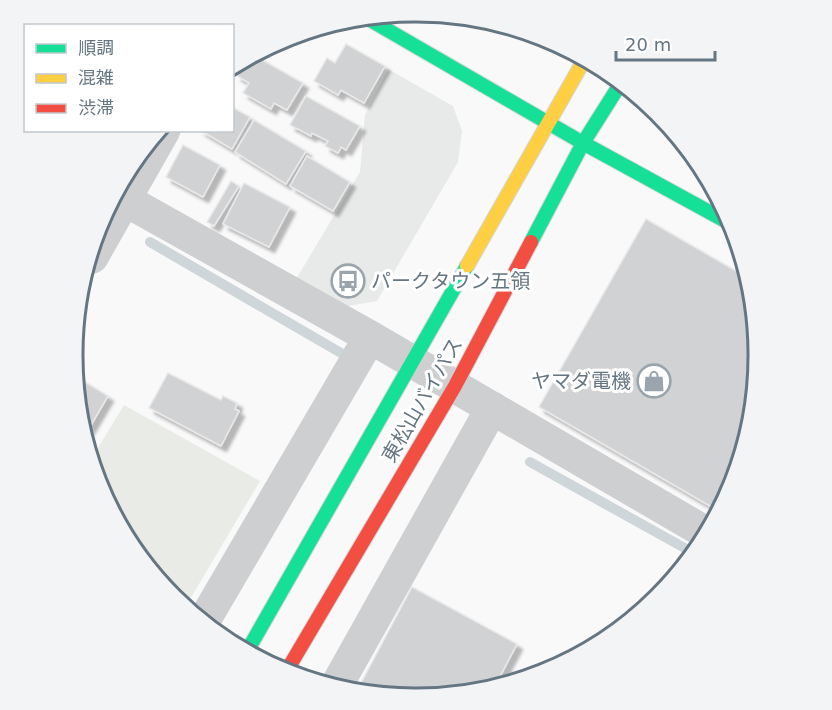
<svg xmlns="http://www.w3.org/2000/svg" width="832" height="710" viewBox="0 0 832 710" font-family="'DejaVu Sans','Noto Sans JP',sans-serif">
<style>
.built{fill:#e8e9e9}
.green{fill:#e8ebe6}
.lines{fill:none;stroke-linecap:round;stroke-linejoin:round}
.stream{stroke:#ced6d9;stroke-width:10}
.building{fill:#d0d2d3;stroke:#e8e8e8;stroke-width:1.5;filter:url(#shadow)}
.fast-casing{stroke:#d5d6d7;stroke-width:16}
.slow-casing{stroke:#d5d6d7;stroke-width:16}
.jam-casing{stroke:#d5d6d7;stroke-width:16}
.street{stroke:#cecfd0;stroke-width:33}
.fast{stroke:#16e098;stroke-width:14}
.slow{stroke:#ffcf43;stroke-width:14}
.jam{stroke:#f24e42;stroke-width:14}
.labels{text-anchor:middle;stroke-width:6;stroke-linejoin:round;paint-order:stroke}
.poi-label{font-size:20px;fill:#657683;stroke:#fff;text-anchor:start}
.street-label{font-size:20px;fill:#657683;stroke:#fff}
.rim{fill:none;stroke:#657683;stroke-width:3}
</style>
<defs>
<filter id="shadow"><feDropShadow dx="5.5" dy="5.5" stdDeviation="1.5" flood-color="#0004"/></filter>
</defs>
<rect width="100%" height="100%" fill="#f9f9f9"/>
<polygon class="built" points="388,69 453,106 462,131 458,162 377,301 337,308 295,281 360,172 365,115"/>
<polygon class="green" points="124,405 260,481 186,606 173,597 99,486 93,456"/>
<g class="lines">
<g class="stream">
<polyline points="150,242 341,353"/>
<polyline points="530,462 690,551"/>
</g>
</g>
<g class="building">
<polygon points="346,44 385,66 364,103 341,90 338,95 314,81 327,58 335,63"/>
<polygon points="257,57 303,83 287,110 274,103 271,109 243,93 249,83 236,75 240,68"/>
<polygon points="306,96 360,126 346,150 341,147 338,153 325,146 328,141 312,133 311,136 290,125"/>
<polygon points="232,107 250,117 232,149 200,130 232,130"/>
<polygon points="254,120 306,151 286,184 235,152"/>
<polygon points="183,145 220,165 203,197 166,177"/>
<polygon points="307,156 350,182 333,211 290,186"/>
<polygon points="231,181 239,186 214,226 207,222"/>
<polygon points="244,183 290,207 269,247 223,224"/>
<polygon points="646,219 743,275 759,355 733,487 717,510 539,407"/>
<polygon points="168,373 221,400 223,396 237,403 235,409 239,411 221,446 149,408"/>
<polygon points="77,377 108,396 88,430"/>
<polygon points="412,587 517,644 497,682 416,698 359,687"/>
</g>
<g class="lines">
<g class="fast-casing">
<g id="fast">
<polyline points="372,21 583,143 619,86"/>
<polyline points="531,242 583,143 733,225"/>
<polyline points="249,648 467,266"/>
</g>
</g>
<g class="slow-casing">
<g id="slow">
<polyline points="539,37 561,47"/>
<polyline points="467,266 583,62"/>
</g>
</g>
<g class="jam-casing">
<polyline id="jam" points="286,672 455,386 531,242"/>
</g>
<g class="street">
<polyline points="118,196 370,337 703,531"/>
<polyline points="92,257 164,130"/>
<polyline points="205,619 370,337"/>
<polyline points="338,683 492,408"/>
</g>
<use href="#fast" class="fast"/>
<use href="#slow" class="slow"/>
<use href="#jam" class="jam"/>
</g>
<defs>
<g id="bus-ring" transform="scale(1.725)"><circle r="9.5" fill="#fff" stroke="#99a4ac" stroke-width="1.5"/><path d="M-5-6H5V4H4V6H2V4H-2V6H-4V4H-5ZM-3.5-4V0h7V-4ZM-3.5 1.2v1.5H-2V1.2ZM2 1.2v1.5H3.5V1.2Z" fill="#99a4ac"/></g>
<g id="shop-ring" transform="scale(1.725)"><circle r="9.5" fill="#fff" stroke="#99a4ac" stroke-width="1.5"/><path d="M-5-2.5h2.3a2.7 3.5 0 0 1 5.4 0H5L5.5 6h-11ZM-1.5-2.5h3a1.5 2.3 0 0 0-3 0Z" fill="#99a4ac"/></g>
</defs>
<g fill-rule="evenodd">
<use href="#bus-ring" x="348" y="281"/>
<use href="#shop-ring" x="654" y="381"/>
</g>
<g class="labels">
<g class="poi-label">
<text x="371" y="288">パークタウン五領</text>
<text x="631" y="388" text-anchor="end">ヤマダ電機</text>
</g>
<g class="street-label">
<text transform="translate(422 400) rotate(-60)" y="7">東松山バイパス</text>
</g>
</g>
<path d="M0 0H832V710H0ZM415 22H416A332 332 0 0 1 748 354V356A332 332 0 0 1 416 688H415A332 332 0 0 1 83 356V354A332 332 0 0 1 415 22Z" fill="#f3f4f5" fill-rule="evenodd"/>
<path class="rim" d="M415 22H416A332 332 0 0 1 748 354V356A332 332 0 0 1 416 688H415A332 332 0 0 1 83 356V354A332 332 0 0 1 415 22Z"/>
<rect x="24" y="24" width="210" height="108" fill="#ffffff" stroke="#c1c8cd" stroke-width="1.5"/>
<rect x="36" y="44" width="30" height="9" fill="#16e098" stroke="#c1c8cd" stroke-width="1.5"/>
<text x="78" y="54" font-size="18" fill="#657683">順調</text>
<rect x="36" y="74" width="30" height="9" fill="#ffcf43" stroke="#c1c8cd" stroke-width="1.5"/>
<text x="78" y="84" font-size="18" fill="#657683">混雑</text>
<rect x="36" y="104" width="30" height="9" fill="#f24e42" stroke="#c1c8cd" stroke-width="1.5"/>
<text x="78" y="114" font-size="18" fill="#657683">渋滞</text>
<path d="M616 51v9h99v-9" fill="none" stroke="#657683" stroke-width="3"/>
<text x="625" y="51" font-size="18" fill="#657683" stroke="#ffffff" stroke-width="4.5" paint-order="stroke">20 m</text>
</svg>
